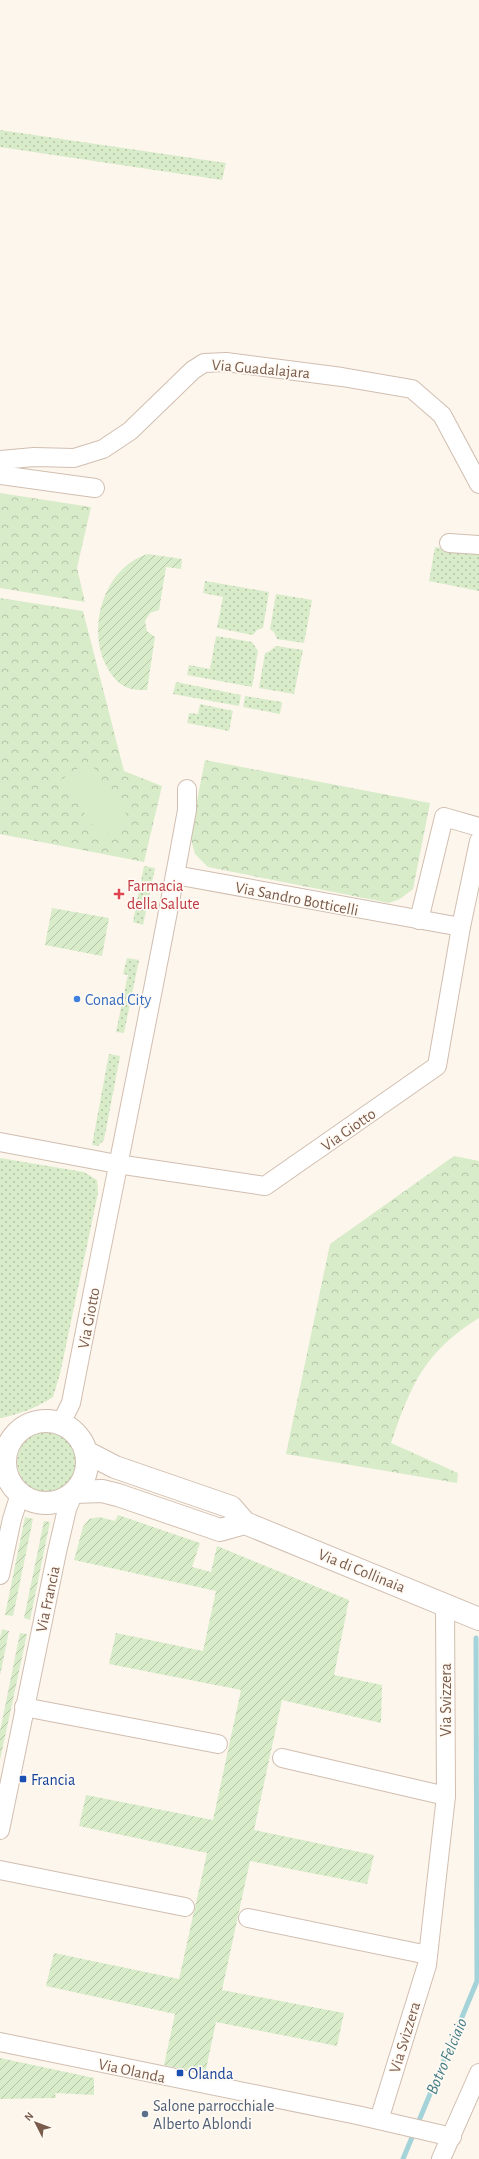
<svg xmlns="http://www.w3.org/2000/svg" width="479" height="2159" viewBox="0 0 479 2159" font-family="'Alegreya Sans',sans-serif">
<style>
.grass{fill:url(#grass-dots)}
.park{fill:url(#park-crowns)}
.garden{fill:url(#garden-furrows)}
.pitch{fill:#d8ecc9}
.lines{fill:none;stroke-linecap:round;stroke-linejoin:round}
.stream{stroke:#a5d3da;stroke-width:5}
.minor-casing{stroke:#d1beb0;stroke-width:20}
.tertiary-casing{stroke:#d1beb0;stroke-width:24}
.minor{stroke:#fff;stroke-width:18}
.tertiary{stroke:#fff;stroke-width:22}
.health-dot{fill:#e0444e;stroke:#fffaf3;stroke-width:1.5}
.shop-dot{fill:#3f7fe0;stroke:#fffaf3;stroke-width:1.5}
.transit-dot{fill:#1a4fb4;stroke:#fffaf3;stroke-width:1.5}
.service-dot{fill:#5c6f8a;stroke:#fffaf3;stroke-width:1.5}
.labels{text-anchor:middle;stroke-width:3.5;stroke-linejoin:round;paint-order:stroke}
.street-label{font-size:16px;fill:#7a5c4d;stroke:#fffaf3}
.health-label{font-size:16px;fill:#be3a42;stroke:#fffaf3;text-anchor:start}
.shop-label{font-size:16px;fill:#366cbe;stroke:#fffaf3;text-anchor:start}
.transit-label{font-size:16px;fill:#164399;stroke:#fffaf3;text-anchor:start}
.service-label{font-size:16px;fill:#4e5e75;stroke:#fffaf3;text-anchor:start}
.water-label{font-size:17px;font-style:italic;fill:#437c86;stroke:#fffaf3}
</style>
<defs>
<pattern id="grass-dots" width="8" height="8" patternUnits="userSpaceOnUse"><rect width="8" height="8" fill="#d8ecc9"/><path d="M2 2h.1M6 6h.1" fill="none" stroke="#b4c2a5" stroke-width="1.8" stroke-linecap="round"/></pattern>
<pattern id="park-crowns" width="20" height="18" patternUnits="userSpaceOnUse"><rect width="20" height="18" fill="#d8ecc9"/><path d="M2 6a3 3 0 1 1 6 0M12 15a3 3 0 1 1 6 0" fill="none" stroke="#b4c2a5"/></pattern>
<pattern id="garden-furrows" width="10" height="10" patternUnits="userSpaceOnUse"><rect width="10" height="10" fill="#d8ecc9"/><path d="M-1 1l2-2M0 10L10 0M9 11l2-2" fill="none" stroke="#b4c2a5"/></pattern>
</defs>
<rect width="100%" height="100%" fill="#fdf6ec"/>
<g class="grass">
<polygon points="0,130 226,163 222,180 0,147"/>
<polygon points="435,547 479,553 479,591 429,581"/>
<polygon points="205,581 269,592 263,628 257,630 253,635 217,628 223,597 203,593"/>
<polygon points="276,594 312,600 304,643 277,639 274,632 270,629"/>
<polygon points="216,636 252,642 258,651 252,687 187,675 189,665 210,669"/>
<polygon points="276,646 303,650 294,694 259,688 265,653 270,651"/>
<polygon points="176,682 241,695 239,706 173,694"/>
<polygon points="245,696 282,702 280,714 243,707"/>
<polygon points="200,704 233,711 229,731 187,723 189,713 198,714"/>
<polygon points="144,866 155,868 143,925 133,922"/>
<polygon points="127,958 139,960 124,1033 116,1032 128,975 123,974"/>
<polygon points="109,1054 120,1056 104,1140 98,1146 92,1145"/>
<path d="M 0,1158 L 84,1172 L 97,1180 L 98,1193 L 60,1374 L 53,1397 C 36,1408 20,1414 0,1418 Z"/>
<circle cx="47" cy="1462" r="30"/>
</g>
<g class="park">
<polygon points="0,493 91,507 77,568 85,602 0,588"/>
<polygon points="0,598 83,611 124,771 162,786 144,862 0,834"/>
<polygon points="205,760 430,803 413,889 400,899 389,903 208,867 195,854 190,836"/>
<path d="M 454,1156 L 479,1161 L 479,1318 C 424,1352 411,1385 391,1443 L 458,1473 L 457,1483 L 286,1454 L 330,1244 Z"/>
</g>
<g class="garden">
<path d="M 148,554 L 182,559 L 181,569 L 166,567 L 159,610 L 150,613 L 145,621 L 147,631 L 155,637 L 147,690 C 141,690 134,690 128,688 C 119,685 111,675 107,667 C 86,628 104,567 148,554 Z"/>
<polygon points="52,908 109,918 102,956 45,945"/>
<polygon points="118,1515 200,1543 192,1567 211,1572 217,1546 349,1600 334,1675 382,1685 381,1723 282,1700 254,1830 374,1855 367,1884 250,1861 222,1990 344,2013 337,2046 216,2022 205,2074 164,2065 175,2014 46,1986 54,1953 179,1979 207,1853 79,1826 86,1795 213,1820 241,1690 109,1664 116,1633 203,1651 216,1591 74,1560 83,1527 89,1519 99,1517 115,1521"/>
<polygon points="25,1517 33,1519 13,1616 5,1615"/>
<polygon points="44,1521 50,1522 30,1620 24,1618"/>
<polygon points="2,1629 9,1631 0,1676 0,1638"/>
<polygon points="20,1633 27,1634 0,1760 0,1731"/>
<polygon points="0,2058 94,2078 94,2095 55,2093 56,2098 0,2099"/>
</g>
<polygon class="pitch" points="89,761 129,818 102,838 61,780"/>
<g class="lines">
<polyline class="stream" points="403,2159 477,1981 476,1638"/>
<g class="minor-casing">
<g id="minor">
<polyline points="0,460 34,457 74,458 103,449 130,431 193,370 204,363 226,362 342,377 412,389 442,415 479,484"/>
<polyline points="0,475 95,488"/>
<polyline points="449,543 479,545"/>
<polyline points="175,875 461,927 479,841"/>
<polyline points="419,920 444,817 479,827"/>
<polyline points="0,1142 117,1164 265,1186 437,1066 461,927"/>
<path d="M 61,1423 L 71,1403 C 109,1206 151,1009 187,810 L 187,789"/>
<polyline points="0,1575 12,1519 20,1494"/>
<polyline points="24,1707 218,1744"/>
<polyline points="282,1758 446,1796"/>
<polyline points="0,1830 57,1552 67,1509 74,1492"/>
<polyline points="0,1870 185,1907"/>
<polyline points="248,1918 428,1955"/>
<polyline points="0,2042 357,2115 452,2137"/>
<polyline points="379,2120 427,1965 446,1796 445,1604"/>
<polyline points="441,2159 479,2073"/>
</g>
</g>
<g class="tertiary-casing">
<g id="tertiary">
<circle cx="46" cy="1462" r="41"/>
<polyline points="86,1452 115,1467 231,1507 245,1523 479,1619"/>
<polyline points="74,1492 102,1491 118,1495 220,1530 245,1523"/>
</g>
</g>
<use href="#minor" class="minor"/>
<use href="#tertiary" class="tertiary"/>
</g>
<path class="health-dot" d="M117 888h4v4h4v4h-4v4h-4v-4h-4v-4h4z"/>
<circle class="shop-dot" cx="77" cy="999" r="4"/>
<g class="transit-dot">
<rect x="19" y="1775" width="8" height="8" rx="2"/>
<rect x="176" y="2069" width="8" height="8" rx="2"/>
</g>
<circle class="service-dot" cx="145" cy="2114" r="4"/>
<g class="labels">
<g class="street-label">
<text transform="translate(261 368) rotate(5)" y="6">Via Guadalajara</text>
<text transform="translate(297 898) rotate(11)" y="6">Via Sandro Botticelli</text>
<text transform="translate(348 1129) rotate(-35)" y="6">Via Giotto</text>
<text transform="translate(88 1318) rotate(-79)" y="6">Via Giotto</text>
<text transform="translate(362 1570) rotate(22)" y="6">Via di Collinaia</text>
<text transform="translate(47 1599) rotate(-78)" y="6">Via Francia</text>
<text transform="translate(445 1700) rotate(-90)" y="6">Via Svizzera</text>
<text transform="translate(404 2037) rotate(-73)" y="6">Via Svizzera</text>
<text transform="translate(132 2070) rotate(12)" y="6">Via Olanda</text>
</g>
<g class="health-label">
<text x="127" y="891">Farmacia<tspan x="127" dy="18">della Salute</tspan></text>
</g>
<g class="shop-label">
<text x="85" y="1005">Conad City</text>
</g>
<g class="transit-label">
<text x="31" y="1785">Francia</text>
<text x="188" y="2079">Olanda</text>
</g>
<g class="service-label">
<text x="153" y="2111">Salone parrocchiale<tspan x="153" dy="18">Alberto Ablondi</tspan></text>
</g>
<g class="water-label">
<text transform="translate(446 2056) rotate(-67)" y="6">Botro Felciaio</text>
</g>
</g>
<g transform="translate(36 2123) rotate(312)" stroke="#fffaf3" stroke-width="3" paint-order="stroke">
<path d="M0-3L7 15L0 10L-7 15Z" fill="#7a5c4d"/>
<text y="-6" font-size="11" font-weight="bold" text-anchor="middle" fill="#7a5c4d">N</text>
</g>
</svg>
